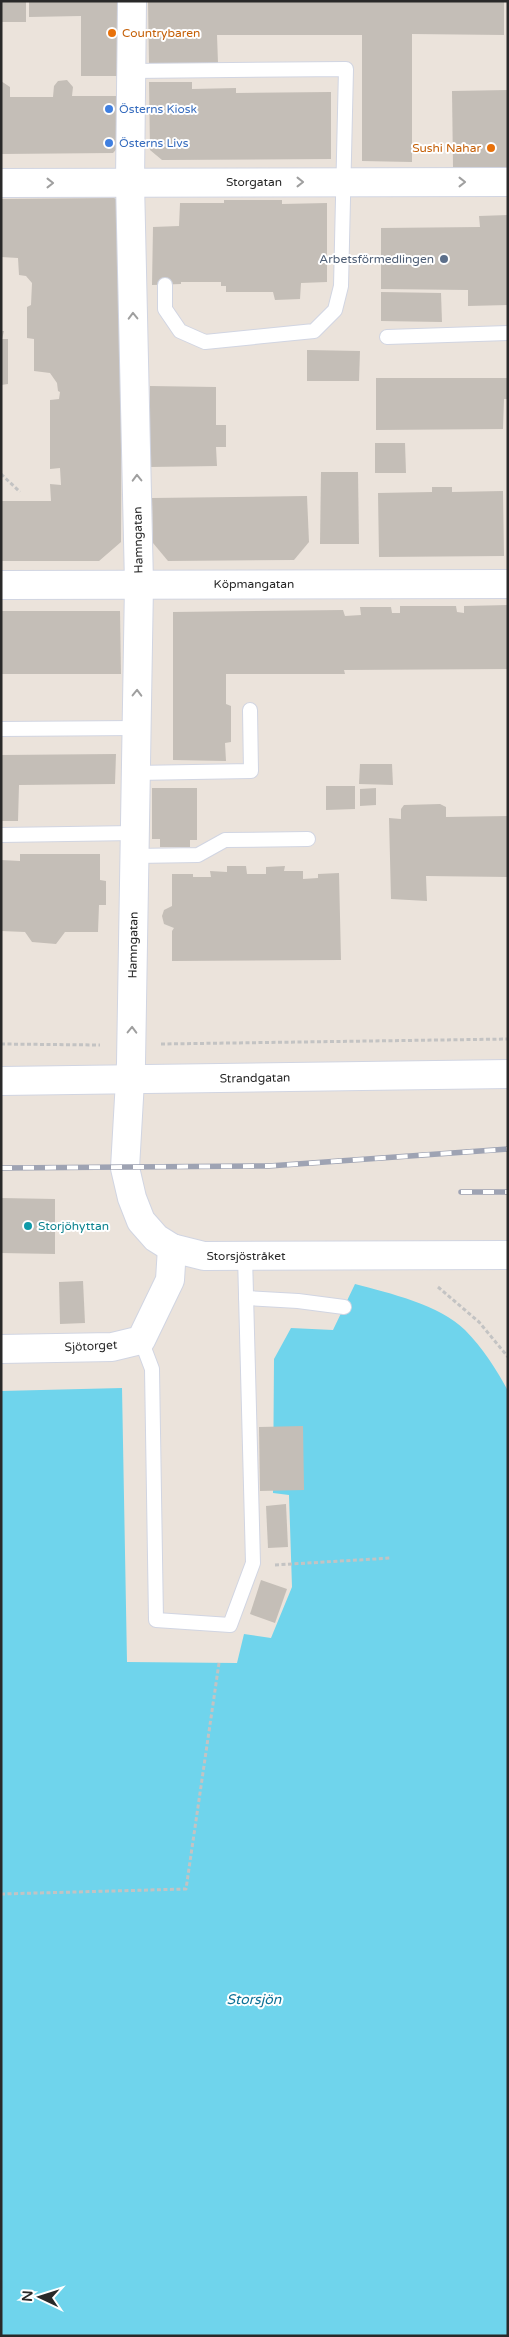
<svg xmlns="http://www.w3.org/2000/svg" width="509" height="2337" viewBox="0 0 509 2337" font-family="'Varela Round',sans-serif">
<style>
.water{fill:#6fd4ec}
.building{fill:#c4beb7}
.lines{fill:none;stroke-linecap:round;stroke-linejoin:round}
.lane-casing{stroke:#d1d5e2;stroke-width:16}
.street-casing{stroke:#d1d5e2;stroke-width:30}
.secondary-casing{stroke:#d1d5e2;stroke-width:30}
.path{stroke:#c3c3c3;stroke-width:3;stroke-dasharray:4 2.5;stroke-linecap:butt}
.lane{stroke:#fff;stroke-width:14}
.street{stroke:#fff;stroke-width:28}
.secondary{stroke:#fff;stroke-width:28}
.rail-casing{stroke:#9ea3b3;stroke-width:5.5}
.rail{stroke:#fff;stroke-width:4;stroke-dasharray:11;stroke-linecap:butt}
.oneway{stroke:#9f9f9f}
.food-dot{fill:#e8710a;stroke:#fff;stroke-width:2}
.shop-dot{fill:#3f7fe0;stroke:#fff;stroke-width:2}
.service-dot{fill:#5c6f8a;stroke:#fff;stroke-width:2}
.culture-dot{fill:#0f9aa8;stroke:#fff;stroke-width:2}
.labels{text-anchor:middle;stroke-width:4;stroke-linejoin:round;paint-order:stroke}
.food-label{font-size:12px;fill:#c56008;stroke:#fff;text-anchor:start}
.shop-label{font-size:12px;fill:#366cbe;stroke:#fff;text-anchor:start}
.street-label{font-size:12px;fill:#292929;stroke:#fff}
.service-label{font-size:12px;fill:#4e5e75;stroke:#fff;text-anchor:end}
.culture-label{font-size:12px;fill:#0d838f;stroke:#fff;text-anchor:start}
.water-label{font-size:14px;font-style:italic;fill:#0f7297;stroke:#fff}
</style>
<rect width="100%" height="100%" fill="#ebe3db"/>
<path class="water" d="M 355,1284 C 389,1293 440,1305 465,1330 C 482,1347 497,1370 508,1391 L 508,2336 L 1,2336 L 1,1391 L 122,1388 L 127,1662 L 237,1663 L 244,1634 L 271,1638 L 292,1587 L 289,1495 L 273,1493 L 274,1359 L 291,1328 L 333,1330 Z"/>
<g class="building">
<rect x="1" y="1" width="25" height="21"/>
<polygon points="29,1 119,1 119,76 81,76 81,16 29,17"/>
<polygon points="148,1 504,1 504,35 412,34 412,162 362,161 362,35 217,35 218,63 149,63"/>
<polygon points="67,80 73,87 72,96 119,96 120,145 113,153 1,154 1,81 10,87 10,97 53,97 54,86 58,81"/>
<polygon points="149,82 192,82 192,89 236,88 236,93 331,92 331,159 162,160 150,150"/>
<polygon points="508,90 508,167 453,167 452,91"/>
<polygon points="114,198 122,202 121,542 99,561 1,561 1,501 51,501 50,484 61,485 60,468 50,469 50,400 59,399 60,392 58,391 57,383 50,373 34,371 34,339 27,338 27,307 31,305 32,283 26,276 19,275 18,258 1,257 1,199"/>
<polygon points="224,200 282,200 282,204 327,203 327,282 301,283 300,299 275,300 273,292 226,292 226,286 221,286 221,282 181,282 181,284 152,285 153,227 179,226 180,203 224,203"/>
<polygon points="508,215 508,305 468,306 468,290 381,289 381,228 480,227 479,216"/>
<polygon points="381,292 441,293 442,322 381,321"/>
<polygon points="1,331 4,331 2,339 8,339 8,384 1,385"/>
<polygon points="307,350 360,351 359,381 307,381"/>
<polygon points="376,378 508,378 508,399 504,399 503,429 376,430"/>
<polygon points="150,386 216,387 216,425 226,425 226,447 216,447 217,466 150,467"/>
<polygon points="375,443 405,443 406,473 375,473"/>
<polygon points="321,472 358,472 359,544 320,544"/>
<polygon points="432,487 452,487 452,492 503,491 504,556 379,557 378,493 432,492"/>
<polygon points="307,496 309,542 294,560 168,561 153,543 152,498"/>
<polygon points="508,605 508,669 344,670 345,674 226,674 226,704 231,706 231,742 225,743 226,761 173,760 173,612 343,610 345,616 361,615 360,607 391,607 392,613 400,613 400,606 456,606 457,612 464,613 464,606"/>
<polygon points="1,611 120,611 121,674 1,674"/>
<polygon points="116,754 115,784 19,785 18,821 1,821 1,755"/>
<polygon points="360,764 392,764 393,785 359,784"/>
<polygon points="326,786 355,786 355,809 326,810"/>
<polygon points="152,788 197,788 197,840 190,840 190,847 160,847 160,839 152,839"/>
<polygon points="376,788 376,805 360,806 360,789"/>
<polygon points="440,804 446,807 446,817 508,816 508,877 426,876 427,901 391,899 389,818 401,819 401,809 404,805"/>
<polygon points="20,854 100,854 100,880 106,881 106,905 99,905 98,932 65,932 56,944 32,942 25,932 1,931 1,860 20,861"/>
<polygon points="227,866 246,866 247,874 266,874 266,867 285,866 284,871 303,871 303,879 318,878 318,874 339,873 341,960 172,961 172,931 174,928 164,924 162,916 164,910 172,906 172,874 193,874 193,877 211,877 210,871 227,872"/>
<polygon points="1,1198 55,1199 55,1254 1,1253"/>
<polygon points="83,1281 85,1323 60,1324 59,1282"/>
<polygon points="303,1426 304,1490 260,1491 259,1427"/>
<polygon points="286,1504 288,1547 268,1548 266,1506"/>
<polygon points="261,1580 287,1589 275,1623 250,1614"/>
</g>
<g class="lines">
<g class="lane-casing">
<g id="lane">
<polyline points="131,71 346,69 341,286 335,310 314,331 205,342 180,331 165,309 165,285"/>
<polyline points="387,337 508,333"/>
<polyline points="1,729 136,728"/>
<polyline points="135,773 251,771 250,710"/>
<polyline points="1,835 135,833"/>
<polyline points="135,856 198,855 225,840 308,839"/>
<polyline points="246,1298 298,1301 344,1307"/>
<polyline points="141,1340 152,1369 156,1620 230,1625 253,1563 245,1256"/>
</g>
</g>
<g class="street-casing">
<g id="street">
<polyline points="132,1 130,182 139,584 131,1063 125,1168 132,1198 141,1221 156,1238 172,1248 204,1256 508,1255"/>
<polyline points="1,183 508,182"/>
<polyline points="1,585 508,584"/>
<polyline points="1,1349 112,1347 141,1340 170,1280 172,1248"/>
</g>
</g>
<g class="secondary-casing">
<polyline id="secondary" points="1,1081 508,1074"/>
</g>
<g class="path">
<polyline points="1,474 20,492"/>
<polyline points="1,1044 100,1045"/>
<polyline points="161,1044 508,1039"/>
<polyline points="438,1287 479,1322 508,1357"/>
<polyline points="275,1565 391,1558"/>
<polyline points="1,1894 186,1889 219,1663"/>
</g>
<use href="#lane" class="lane"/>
<use href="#street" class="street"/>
<use href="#secondary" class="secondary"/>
<g class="rail-casing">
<g id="rail">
<polyline points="1,1168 269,1166 508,1149"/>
<polyline points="461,1192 508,1192"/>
</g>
</g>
<use href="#rail" class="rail"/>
</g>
<defs><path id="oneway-chevron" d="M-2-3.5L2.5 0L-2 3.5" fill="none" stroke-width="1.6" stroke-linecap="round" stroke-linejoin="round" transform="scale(1.25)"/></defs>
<g class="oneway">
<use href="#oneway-chevron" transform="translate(300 182)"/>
<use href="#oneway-chevron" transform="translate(462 182)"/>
<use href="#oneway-chevron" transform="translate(50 183)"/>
<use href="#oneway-chevron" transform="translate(133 316) rotate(-91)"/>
<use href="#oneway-chevron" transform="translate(137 478) rotate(-91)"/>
<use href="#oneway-chevron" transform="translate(137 693) rotate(-89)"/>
<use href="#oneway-chevron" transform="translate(132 1030) rotate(-89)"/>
</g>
<g class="food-dot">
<circle cx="112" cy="33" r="5"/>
<circle cx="491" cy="148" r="5"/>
</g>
<g class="shop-dot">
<circle cx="109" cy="109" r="5"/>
<circle cx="109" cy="143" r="5"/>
</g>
<circle class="service-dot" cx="444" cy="259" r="5"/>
<circle class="culture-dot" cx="28" cy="1226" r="5"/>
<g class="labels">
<g class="food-label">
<text x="122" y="37">Countrybaren</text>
<text x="481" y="152" text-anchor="end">Sushi Nahar</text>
</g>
<g class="shop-label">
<text x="119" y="113">Österns Kiosk</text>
<text x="119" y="147">Österns Livs</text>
</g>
<g class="street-label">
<text x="254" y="186">Storgatan</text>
<text transform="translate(138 540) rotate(-91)" y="4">Hamngatan</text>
<text x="254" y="588">Köpmangatan</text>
<text transform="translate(133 945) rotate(-89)" y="4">Hamngatan</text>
<text transform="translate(255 1078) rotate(-1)" y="4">Strandgatan</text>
<text x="246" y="1260">Storsjöstråket</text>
<text transform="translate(91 1346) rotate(-3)" y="4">Sjötorget</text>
</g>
<g class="service-label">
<text x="434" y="263">Arbetsförmedlingen</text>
</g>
<g class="culture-label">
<text x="38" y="1230">Storjöhyttan</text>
</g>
<g class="water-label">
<text x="254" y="2004">Storsjön</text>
</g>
</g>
<rect width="509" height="2337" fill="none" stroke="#292929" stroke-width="5"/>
<g transform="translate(40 2297) rotate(274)" stroke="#ffffff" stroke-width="4" paint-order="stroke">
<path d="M0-4L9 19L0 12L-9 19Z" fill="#292929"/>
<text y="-8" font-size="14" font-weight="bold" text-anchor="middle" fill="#292929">N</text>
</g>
</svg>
